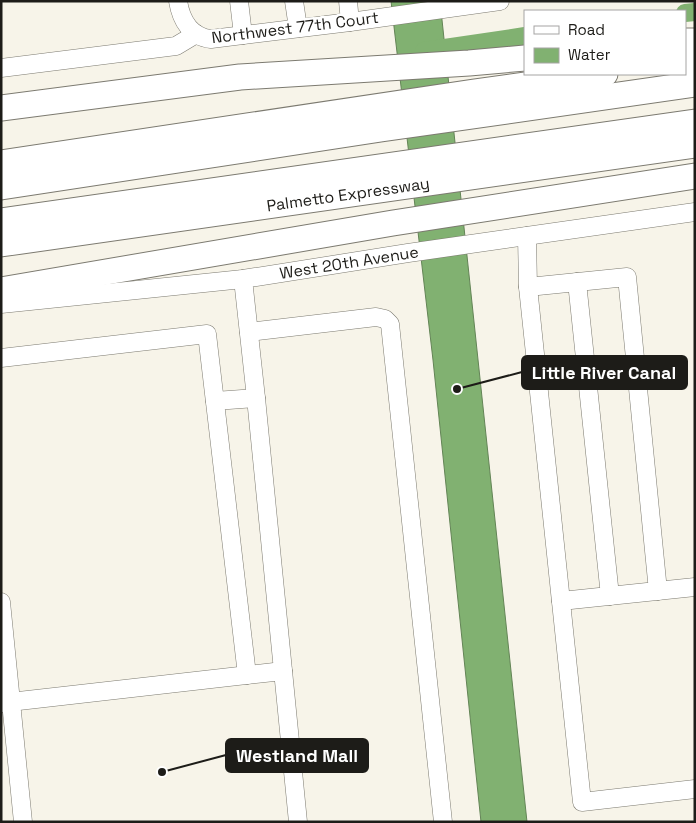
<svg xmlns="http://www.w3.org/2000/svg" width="696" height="823" viewBox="0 0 696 823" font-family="'Space Grotesk',sans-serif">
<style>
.water{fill:#81b171;stroke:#638456}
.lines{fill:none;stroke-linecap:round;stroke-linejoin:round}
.canal{stroke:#81b171;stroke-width:18}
.minor-casing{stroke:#7c7a70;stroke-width:19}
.highway-casing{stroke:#7c7a70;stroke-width:27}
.minor{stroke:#fff;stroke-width:18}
.highway{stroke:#fff;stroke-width:25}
.labels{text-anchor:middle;stroke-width:5;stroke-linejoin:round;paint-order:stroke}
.street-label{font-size:16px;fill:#1d1c18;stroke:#fff}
.leader{fill:none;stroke:#1d1c18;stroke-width:2}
.callout-dot{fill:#1d1c18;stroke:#fff;stroke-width:2}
.callout{fill:#1d1c18;stroke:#1d1c18;stroke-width:2}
.callout-label{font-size:18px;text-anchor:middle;font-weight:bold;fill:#fff}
</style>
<rect width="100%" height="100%" fill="#f7f4e9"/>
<polygon class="water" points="391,1 440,1 527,822 481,822 433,360"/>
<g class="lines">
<g class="canal">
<polyline points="685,13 695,12"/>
<polyline points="424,51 525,36"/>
</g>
<g class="minor-casing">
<g id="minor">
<path d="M 178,1 C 181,20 191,37 211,39 L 350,22 L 500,1"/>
<polyline points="239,1 243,35"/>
<polyline points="294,1 298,28"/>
<polyline points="348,1 350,22"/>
<polyline points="1,68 176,46 196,34"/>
<polyline points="527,236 528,287 582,802 695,789"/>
<polyline points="243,279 256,398 298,822"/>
<polyline points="577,282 610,596"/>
<polyline points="528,287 627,277 658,591"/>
<polyline points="1,304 243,279 408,253 695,212"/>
<polyline points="249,332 376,317 385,319 390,324 443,822"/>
<polyline points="1,358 207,334 247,675"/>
<polyline points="215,401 256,398"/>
<polyline points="561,601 695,587"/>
<polyline points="1,602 23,822"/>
<polyline points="1,703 283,671"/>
</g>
</g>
<g class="highway-casing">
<g id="highway">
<polyline points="685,41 695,41"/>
<polyline points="685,63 695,61"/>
<polyline points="1,108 240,77 469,63 525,58"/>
<polyline points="1,163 474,92 605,74"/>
<polyline points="1,187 381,129 695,84"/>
<polyline points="1,221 695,122"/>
<polyline points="1,244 695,145"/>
<polyline points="1,290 393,223 695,176"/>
</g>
</g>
<use href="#minor" class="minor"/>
<use href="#highway" class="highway"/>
</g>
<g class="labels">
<g class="street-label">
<text transform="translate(295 27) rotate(-7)" y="6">Northwest 77th Court</text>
<text transform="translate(348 194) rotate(-8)" y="6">Palmetto Expressway</text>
<text transform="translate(349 262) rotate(-9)" y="6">West 20th Avenue</text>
</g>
</g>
<path class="leader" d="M457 389L522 372M162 772L226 755"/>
<g class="callout-dot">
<circle cx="457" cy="389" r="5"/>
<circle cx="162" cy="772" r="5"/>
</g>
<g class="callout">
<rect x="522" y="356" width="165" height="33" rx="5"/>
<rect x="226" y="739" width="142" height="33" rx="5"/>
</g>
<g class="callout-label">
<text x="604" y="379">Little River Canal</text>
<text x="297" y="762">Westland Mall</text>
</g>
<rect width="696" height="823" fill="none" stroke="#1d1c18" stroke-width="5"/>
<rect x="524" y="10" width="162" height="65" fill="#ffffff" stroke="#a5a4a3"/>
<rect x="534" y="26" width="25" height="8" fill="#ffffff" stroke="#a5a4a3"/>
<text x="568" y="35" font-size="15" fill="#1d1c18">Road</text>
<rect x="534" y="48" width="25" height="15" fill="#81b171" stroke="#a5a4a3"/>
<text x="568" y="60" font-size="15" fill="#1d1c18">Water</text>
</svg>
